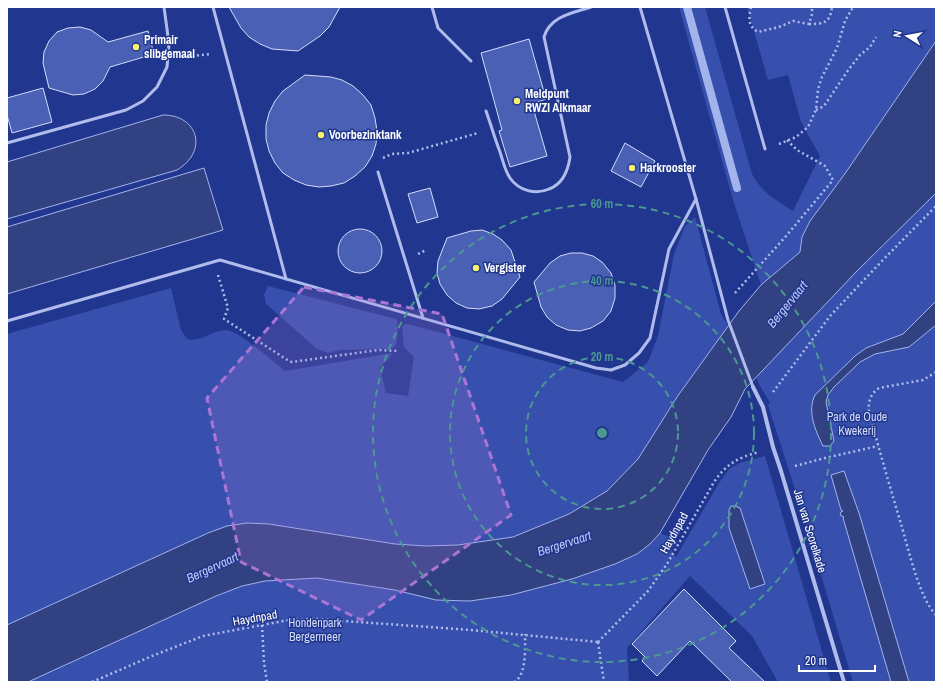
<svg xmlns="http://www.w3.org/2000/svg" width="943" height="689" viewBox="0 0 943 689" font-family="'Archivo Narrow',sans-serif">
<style>
.green{fill:#3850ad}
.water{fill:#314182;stroke:#a3b4ed}
.lines{fill:none;stroke-linecap:round;stroke-linejoin:round}
.stream{stroke:#a3b4ed;stroke-width:8}
.building{fill:#4960b5;stroke:#d4dcf9}
.path{stroke:#afbcec;stroke-width:2.5;stroke-dasharray:2 3;stroke-linecap:butt}
.lane{stroke:#afbcec;stroke-width:3}
.street{stroke:#afbcec;stroke-width:4}
.marked{fill:#a976d5;fill-opacity:0.2;stroke:#a976d5;stroke-width:3;stroke-dasharray:8 5;stroke-linejoin:round}
.ring{fill:none;stroke:#4b9892;stroke-width:2;stroke-dasharray:7 5}
.poi-dot{fill:#f9f270;stroke:#21368e;stroke-width:1.5}
.labels{text-anchor:middle;stroke-width:3;stroke-linejoin:round;paint-order:stroke}
.poi-label{font-size:12px;font-weight:bold;fill:#fff;stroke:#21368e;text-anchor:start}
.park-label{font-size:12px;fill:#d4dcf9;stroke:#21368e}
.street-label{font-size:12px;fill:#fff;stroke:#21368e}
.water-label{font-size:13px;font-style:italic;fill:#bbc7f3;stroke:#21368e}
.centre{fill:#4b9892;stroke:#21368e;stroke-width:2}
.ring-label{font-size:12px;text-anchor:middle;font-weight:bold;fill:#4b9892;stroke:#21368e;stroke-width:3;stroke-linejoin:round;paint-order:stroke}
</style>
<rect width="100%" height="100%" fill="#21368e"/>
<g class="green">
<path d="M 679,7 L 705,7 L 752,174 C 763,194 775,199 793,211 L 820,156 L 801,122 L 788,75 L 768,80 L 747,7 L 936,7 L 936,41 L 844,175 L 810,221 L 802,237 L 800,252 L 761,285 L 733,200 Z"/>
<path d="M 936,193 L 936,682 L 853,682 L 801,508 L 768,405 L 770,403 C 766,395 757,384 757,376 L 856,272 Z"/>
<path d="M 695,217 L 721,314 L 728,326 L 677,397 L 638,459 L 607,491 L 569,514 L 513,537 L 458,545 L 426,546 L 395,544 L 227,526 L 208,533 L 7,625 L 7,334 L 171,288 L 181,330 L 187,339 C 200,343 213,330 226,330 C 238,330 275,363 285,371 L 392,353 L 390,357 L 380,367 L 386,393 L 408,396 L 414,357 L 404,347 L 402,327 L 405,324 L 408,324 L 623,382 L 648,362 L 658,336 L 674,254 L 685,226 Z"/>
<path d="M 268,286 L 396,319 C 399,323 398,341 395,346 C 393,348 391,348 389,349 L 340,350 L 328,353 L 317,349 L 266,304 L 264,295 Z"/>
<polygon points="765,456 831,682 778,682 752,636 690,576 627,648 629,682 28,682 216,596 242,586 265,581 317,578 395,590 436,600 470,601 511,595 572,579 615,564 637,554 650,544 660,533 677,540 671,550 676,557 719,483 729,469 740,463"/>
</g>
<g class="water">
<polygon points="936,41 936,193 856,272 745,389 731,417 708,450 660,533 650,544 637,554 615,564 572,579 511,595 470,601 436,600 395,590 317,578 265,581 242,586 216,596 28,682 7,682 7,625 208,533 227,526 247,523 269,524 395,544 426,546 458,545 513,537 569,514 607,491 638,459 677,397 739,311 761,285 800,252 802,237 810,221 844,175"/>
<path d="M 163,115 C 199,115 208,152 177,170 L 7,219 L 7,162 Z"/>
<polygon points="204,168 223,230 7,294 7,227"/>
<path d="M 936,301 L 936,325 L 909,347 L 875,354 L 860,362 L 834,387 L 828,395 L 826,402 L 834,441 L 830,446 L 823,446 C 815,430 807,411 815,395 L 855,356 L 866,348 L 903,334 Z"/>
<polygon points="844,471 859,513 909,682 891,682 843,518 844,517 840,515 841,512 843,511 841,510 831,475"/>
<polygon points="731,506 735,506 740,508 765,584 750,589 729,528 729,510"/>
</g>
<g class="lines">
<polyline class="stream" points="687,7 737,188"/>
</g>
<g class="building">
<polygon points="229,7 340,7 329,27 320,36 298,51 272,49 260,44 249,37 241,28"/>
<polygon points="80,27 91,30 108,42 148,31 154,54 110,67 103,81 95,89 84,94 73,95 49,88 43,63 44,52 49,41 57,32 68,28"/>
<polygon points="529,39 546,99 532,104 547,156 510,167 499,131 502,130 481,53"/>
<polygon points="305,75 331,77 342,80 353,86 363,95 371,105 375,118 377,131 376,144 372,156 365,167 355,176 344,183 331,186 319,187 306,185 294,180 283,173 275,163 269,151 266,139 266,125 269,113 275,101 283,91"/>
<polygon points="43,88 52,122 12,133 7,115 7,98"/>
<polygon points="625,143 655,161 641,187 611,171"/>
<polygon points="430,188 438,217 417,223 408,194"/>
<circle cx="360" cy="251" r="22"/>
<polygon points="482,230 493,234 502,240 511,250 520,277 502,299 492,306 479,309 467,308 456,303 447,295 440,284 437,273 438,261 447,238 471,231"/>
<polygon points="571,253 582,253 593,256 602,262 611,273 615,285 615,298 611,311 603,321 591,328 580,331 568,330 556,325 547,317 541,307 534,282 550,263 560,256"/>
<polygon points="684,589 736,641 729,648 765,682 732,682 690,641 657,676 642,661 645,657 632,644"/>
</g>
<g class="lines">
<g class="path">
<path d="M 751,7 C 749,17 747,26 758,32 L 779,27 L 793,21 L 809,24 L 812,14 L 812,7"/>
<path d="M 809,24 C 824,24 830,23 832,7"/>
<polyline points="182,57 211,54"/>
<polyline points="816,110 824,106 849,69 860,55 870,47 876,37"/>
<polyline points="779,144 796,137 808,127 816,110 818,89 822,77 837,48 845,21 853,7"/>
<polyline points="383,158 392,154 408,153 478,133"/>
<polyline points="418,254 426,250"/>
<polyline points="218,275 228,308 224,319 289,361 292,362 378,350 398,351"/>
<polyline points="735,293 787,235 833,180 825,166 797,150 787,140"/>
<path d="M 936,372 L 923,380 L 879,388 C 870,394 868,402 869,412 C 879,449 890,487 901,524 C 908,547 919,598 936,615"/>
<polyline points="773,392 830,316 880,263 936,206"/>
<polyline points="795,466 825,458 878,446"/>
<polyline points="262,625 264,663 267,682"/>
<path d="M 598,642 L 648,591 L 667,564 L 714,482 C 727,463 738,458 759,452"/>
<polyline points="598,642 604,682"/>
<polyline points="92,682 152,656 203,636 289,620 316,619 471,630 598,642"/>
<path d="M 514,682 C 527,676 525,646 525,634"/>
</g>
<g class="lane">
<polyline points="213,7 286,279"/>
<polyline points="432,7 438,28 471,61"/>
<polyline points="640,7 696,199 728,320 753,387"/>
<polyline points="725,7 765,149"/>
<path d="M 486,111 C 491,125 495,139 500,152 C 503,161 505,171 510,178 C 519,191 536,195 549,189 C 563,184 568,171 570,157 L 544,37 C 550,16 573,13 591,7"/>
<polyline points="7,143 126,110 143,101 157,87 167,67 169,44 164,7"/>
<polyline points="378,172 423,318"/>
<polyline points="7,321 220,260 596,368 611,370 625,365 639,353 650,338 669,249 696,199"/>
</g>
<polyline class="street" points="753,387 763,407 773,447 781,471 844,682"/>
</g>
<path class="marked" d="M 304,287 L 442,314 L 511,515 L 361,620 L 241,562 L 207,398 Z"/>
<g class="ring">
<circle cx="602" cy="433" r="76"/>
<circle cx="602" cy="433" r="152"/>
<circle cx="602" cy="433" r="229"/>
</g>
<g class="poi-dot">
<circle cx="136" cy="47" r="4"/>
<circle cx="517" cy="101" r="4"/>
<circle cx="321" cy="135" r="4"/>
<circle cx="632" cy="168" r="4"/>
<circle cx="476" cy="268" r="4"/>
</g>
<g class="labels">
<g class="poi-label">
<text x="144" y="44">Primair<tspan x="144" dy="14">slibgemaal</tspan></text>
<text x="525" y="98">Meldpunt<tspan x="525" dy="14">RWZI Alkmaar</tspan></text>
<text x="329" y="139">Voorbezinktank</text>
<text x="640" y="172">Harkrooster</text>
<text x="484" y="272">Vergister</text>
</g>
<g class="park-label">
<text x="857" y="421">Park de Oude<tspan x="857" dy="14">Kwekerij</tspan></text>
<text x="315" y="627">Hondenpark<tspan x="315" dy="14">Bergermeer</tspan></text>
</g>
<g class="street-label">
<text transform="translate(810 531) rotate(73)" y="4">Jan van Scorelkade</text>
<text transform="translate(674 533) rotate(-61)" y="4">Haydnpad</text>
<text transform="translate(255 618) rotate(-10)" y="4">Haydnpad</text>
</g>
<g class="water-label">
<text transform="translate(787 304) rotate(-51)" y="5">Bergervaart</text>
<text transform="translate(564 543) rotate(-18)" y="5">Bergervaart</text>
<text transform="translate(212 567) rotate(-25)" y="5">Bergervaart</text>
</g>
</g>
<circle cx="602" cy="433" r="6" class="centre"/>
<g class="ring-label">
<text x="602" y="208">60 m</text>
<text x="602" y="285">40 m</text>
<text x="602" y="361">20 m</text>
</g>
<rect width="943" height="689" fill="none" stroke="#ffffff" stroke-width="16"/>
<g transform="translate(907 36) rotate(281)" stroke="#21368e" stroke-width="3" paint-order="stroke">
<path d="M0-3L7 15L0 10L-7 15Z" fill="#ffffff"/>
<text y="-6" font-size="11" font-weight="bold" text-anchor="middle" fill="#ffffff">N</text>
</g>
<path d="M799 665v6h76v-6" fill="none" stroke="#ffffff" stroke-width="2"/>
<text x="805" y="665" font-size="12" fill="#ffffff" stroke="#21368e" stroke-width="3" paint-order="stroke">20 m</text>
</svg>
